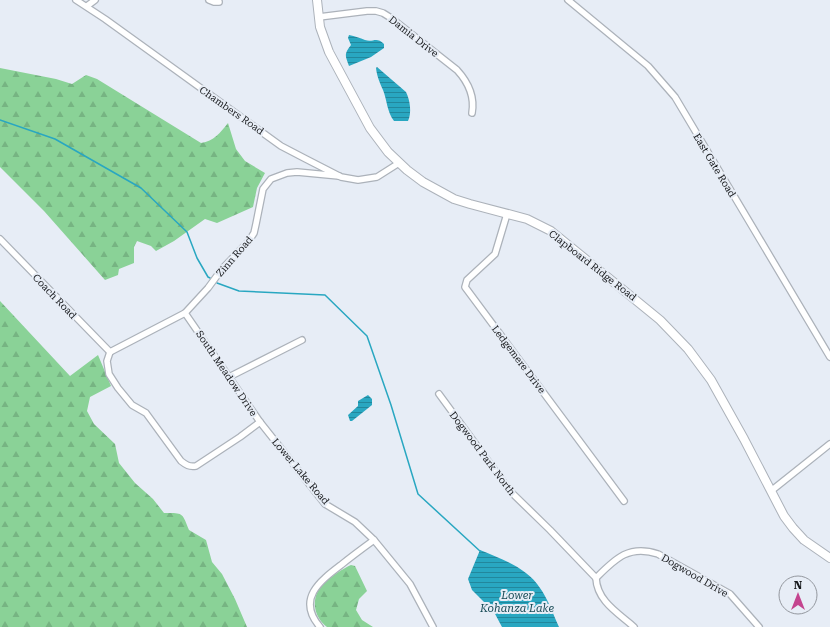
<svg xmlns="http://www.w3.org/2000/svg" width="830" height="627" viewBox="0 0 830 627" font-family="'Roboto Serif',serif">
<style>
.forest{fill:url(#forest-firs)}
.water{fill:url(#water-rules)}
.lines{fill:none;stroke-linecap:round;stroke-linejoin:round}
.stream{stroke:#29a7c1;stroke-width:1.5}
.minor-casing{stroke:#acb2ba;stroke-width:8}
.secondary-casing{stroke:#acb2ba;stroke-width:10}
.minor{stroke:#fff;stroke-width:5.5}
.secondary{stroke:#fff;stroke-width:8}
.labels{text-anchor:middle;stroke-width:4;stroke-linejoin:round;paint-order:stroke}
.street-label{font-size:10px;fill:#17191c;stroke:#e7edf6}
.water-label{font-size:11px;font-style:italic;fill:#174a55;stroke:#e7edf6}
</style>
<defs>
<pattern id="forest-firs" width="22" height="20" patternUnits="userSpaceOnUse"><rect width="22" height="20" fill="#8ad297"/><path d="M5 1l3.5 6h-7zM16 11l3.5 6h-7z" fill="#76b482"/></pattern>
<pattern id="water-rules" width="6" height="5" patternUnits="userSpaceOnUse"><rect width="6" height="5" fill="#29a7c1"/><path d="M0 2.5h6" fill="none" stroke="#22879c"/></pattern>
</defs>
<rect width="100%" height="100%" fill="#e7edf6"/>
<g class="forest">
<path d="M 0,68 L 56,79 L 72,84 L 86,75 L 97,79 L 201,143 C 214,141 220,133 228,123 L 236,149 L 245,161 L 265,173 L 257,188 L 253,207 L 217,223 L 205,219 L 174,241 L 156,251 L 151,246 L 137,241 L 134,247 L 134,263 L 119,269 L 118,275 L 105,280 L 44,211 L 0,167 Z"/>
<path d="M 0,301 L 70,376 L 98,355 L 111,386 L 90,397 L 87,411 L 94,424 L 115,444 L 119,463 L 135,483 L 153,499 L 164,513 C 183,513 182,512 189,530 L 206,540 L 212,562 L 222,574 L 235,599 L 247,627 L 0,627 Z"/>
<path d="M 351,565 L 355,566 L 367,591 L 359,599 L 356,610 L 362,620 L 373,627 L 327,627 C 315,618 311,602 319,589 C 325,580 342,569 351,565 Z"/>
</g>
<g class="water">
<path d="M 349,35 C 355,36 360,38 365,40 C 373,43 376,36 384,44 L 384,48 L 371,57 L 349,66 C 345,55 344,54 351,45 L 348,38 Z"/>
<path d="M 377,67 L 406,92 C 410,100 412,113 408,121 L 394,121 C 387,112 387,100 383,90 C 380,83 377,77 376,68 Z"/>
<polygon points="368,395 372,399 372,405 352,421 350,421 348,415 358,406 358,401"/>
<path d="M 480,550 C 502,559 527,568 540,588 C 548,599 553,614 559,627 L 502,627 L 494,612 L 472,590 L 468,579 Z"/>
</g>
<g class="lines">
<g class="stream">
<polyline points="0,120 55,139 141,188 187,232 197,258 208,277 210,278"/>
<polyline points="217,283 239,291 325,295 367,336 391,405 418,494 481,552"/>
</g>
<g class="minor-casing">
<g id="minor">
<polyline points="76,0 105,19 173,68 281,146 304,158 341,177 358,180 377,177 399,163"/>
<polyline points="209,0 214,2 219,2"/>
<polyline points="568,0 648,66 675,97 830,357"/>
<polyline points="87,6 95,0"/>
<path d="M 319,17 L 367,11 L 376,11 L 383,13 L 391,18 L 457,70 C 468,82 475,96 472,113"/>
<polyline points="507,214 495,254 467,280 465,287 624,501"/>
<polyline points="0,239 110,352"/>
<polyline points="185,313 260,422 325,504 355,522 374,540 410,584 433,627"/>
<polyline points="110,352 185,313 208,288 222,269 248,242 254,233 256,224 263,189 271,179 287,173 297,172 339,176"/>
<path d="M 110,352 L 107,361 L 109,374 L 118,388 L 132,405 L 146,413 L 181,461 C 186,465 189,467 196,466 L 240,437 L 260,422"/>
<polyline points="229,377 302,340"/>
<polyline points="439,394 510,491 550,530 596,578"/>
<polyline points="771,491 830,444"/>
<path d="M 320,627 C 296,599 320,581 341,565 C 352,556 363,548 374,540"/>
<path d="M 634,627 C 618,613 597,601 596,578 C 615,559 629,544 658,554 L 730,594 L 759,627"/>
</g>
</g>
<g class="secondary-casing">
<polyline id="secondary" points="317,0 320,27 329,52 370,128 388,152 407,170 423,182 454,199 470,204 527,219 551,231 660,320 688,349 711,380 744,439 784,516 793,528 804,540 830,558"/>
</g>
<use href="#minor" class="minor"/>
<use href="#secondary" class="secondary"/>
</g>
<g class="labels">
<g class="street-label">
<text transform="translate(414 36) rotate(38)" y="4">Damia Drive</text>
<text transform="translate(232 110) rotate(35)" y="4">Chambers Road</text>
<text transform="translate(715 165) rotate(59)" y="4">East Gate Road</text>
<text transform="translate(234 256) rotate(-49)" y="4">Zinn Road</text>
<text transform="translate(593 265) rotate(38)" y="4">Clapboard Ridge Road</text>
<text transform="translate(55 296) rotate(46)" y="4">Coach Road</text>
<text transform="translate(519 359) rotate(53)" y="4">Ledgemere Drive</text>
<text transform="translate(227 373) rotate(56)" y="4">South Meadow Drive</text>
<text transform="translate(483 453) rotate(53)" y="4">Dogwood Park North</text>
<text transform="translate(301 471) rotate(50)" y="4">Lower Lake Road</text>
<text transform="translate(695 575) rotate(30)" y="4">Dogwood Drive</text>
</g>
<g class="water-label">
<text x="517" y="599">Lower<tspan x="517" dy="13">Kohanza Lake</tspan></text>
</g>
</g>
<g transform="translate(798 595)"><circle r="19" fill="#e7edf6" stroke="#94989f"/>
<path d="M0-3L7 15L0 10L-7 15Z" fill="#c4448f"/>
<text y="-6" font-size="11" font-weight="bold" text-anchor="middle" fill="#17191c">N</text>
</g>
</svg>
